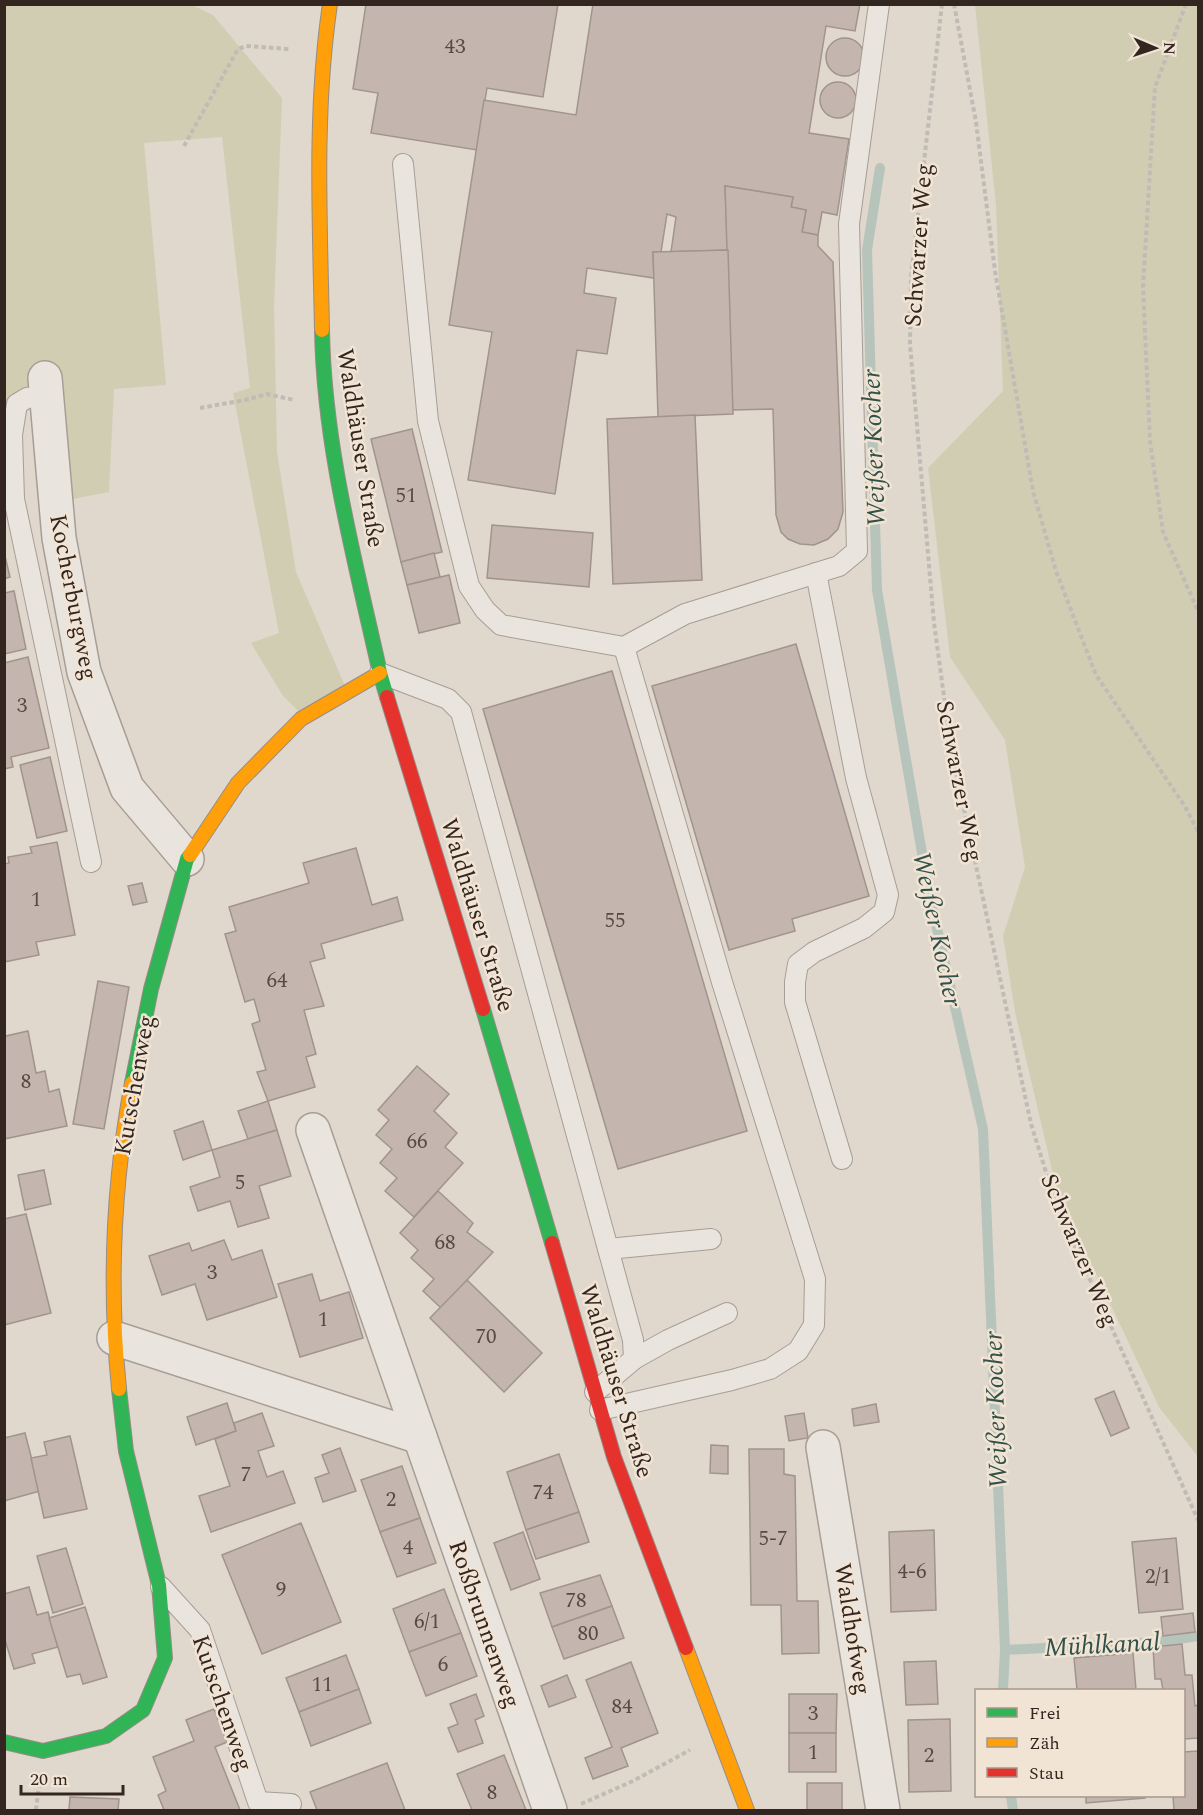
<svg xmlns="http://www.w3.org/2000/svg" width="1203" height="1815" viewBox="0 0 1203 1815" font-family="Spectral,serif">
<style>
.green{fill:#d1cdb2}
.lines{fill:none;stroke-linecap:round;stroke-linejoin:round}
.stream{stroke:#b7c4bb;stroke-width:10}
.building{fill:#c4b6ae;stroke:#a0948d;stroke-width:1.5}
.lane-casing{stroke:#a69e96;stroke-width:22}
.street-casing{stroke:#a69e96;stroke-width:36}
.fast-casing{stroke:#958d86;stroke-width:16}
.slow-casing{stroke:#958d86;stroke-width:16}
.jam-casing{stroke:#958d86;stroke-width:16}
.path{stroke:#c1bbb5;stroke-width:4;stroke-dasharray:4.5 3;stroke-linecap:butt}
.lane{stroke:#e9e4de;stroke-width:20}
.street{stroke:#e9e4de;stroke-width:33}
.fast{stroke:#30b455;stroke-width:14}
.slow{stroke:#ff9f0a;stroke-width:14}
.jam{stroke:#e5322d;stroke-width:14}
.labels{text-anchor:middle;stroke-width:5;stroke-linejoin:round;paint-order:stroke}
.number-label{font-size:21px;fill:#574a44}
.street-label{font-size:24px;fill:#332620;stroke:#f1e4d4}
.water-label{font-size:26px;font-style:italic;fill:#31514a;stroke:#f1e4d4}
</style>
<rect width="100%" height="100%" fill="#e0d8cd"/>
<g class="green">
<polygon points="5,5 192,5 213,15 282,98 274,307 277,452 296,572 345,686 301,714 283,696 251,643 279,633 233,393 250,388 222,137 144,143 166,385 114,389 109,492 68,500 59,398 5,403"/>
<polygon points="975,5 1198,5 1198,1457 1159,1407 1057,1191 1015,1012 1003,936 1025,867 1005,740 950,657 928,468 1003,391 996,205"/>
</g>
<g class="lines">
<g class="stream">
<polyline points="880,168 867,250 877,590 929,894 983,1129 1005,1650 1003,1690"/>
<polyline points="1005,1650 1157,1642 1198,1636"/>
<polyline points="1011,1796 1013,1810"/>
</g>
</g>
<g class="building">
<polygon points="366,4 558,4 543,97 487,88 477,150 371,133 378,93 353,89"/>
<polygon points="593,4 860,4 855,31 826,26 809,133 849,139 837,215 822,212 818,235 802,232 806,210 791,207 793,197 725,186 728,250 671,252 676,217 667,214 661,252 653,252 654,278 587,268 584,293 616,298 607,354 577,350 555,494 468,480 492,332 449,325 484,100 576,115"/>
<circle cx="845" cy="57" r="19"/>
<circle cx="838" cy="100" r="18"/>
<polygon points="725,186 793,197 791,207 806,210 802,232 818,235 818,246 833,262 843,512 838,529 828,539 814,545 800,544 788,539 781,532 776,515 773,409 732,410"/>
<polygon points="728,250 733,414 658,417 653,252"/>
<polygon points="695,415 702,580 613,584 607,419"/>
<polygon points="412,429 442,552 401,562 371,439"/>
<polygon points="492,525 593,533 589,587 487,578"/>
<polygon points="4,552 10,577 4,579"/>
<polygon points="434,553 440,577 407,585 401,562"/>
<polygon points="449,575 460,623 419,633 407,585"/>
<polygon points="14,591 26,649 4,654 4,593"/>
<polygon points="796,644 869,896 792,919 795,931 729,950 652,686"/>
<polygon points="28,657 49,748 11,757 13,767 4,769 4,663"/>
<polygon points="612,671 747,1131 618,1169 483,709"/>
<polygon points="50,757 67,831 37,838 20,765"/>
<polygon points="57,842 75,935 36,942 39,955 4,962 4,864 9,863 8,857 32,853 30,847"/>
<polygon points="356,848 372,905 397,897 403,920 321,944 325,958 310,962 324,1006 304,1010 316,1054 306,1057 315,1087 268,1101 257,1072 266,1070 252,1024 260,1021 254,999 245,1002 225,934 236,931 229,907 309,883 303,863"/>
<polygon points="142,883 147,902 133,905 128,886"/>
<polygon points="98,981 129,987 104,1129 73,1124"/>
<polygon points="28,1031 36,1073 45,1071 49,1092 59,1089 67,1126 4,1139 4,1041 6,1036"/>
<polygon points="417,1066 449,1094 434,1111 457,1133 445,1147 463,1163 414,1217 385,1191 397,1178 380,1163 392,1149 376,1135 389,1120 378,1110"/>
<polygon points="268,1101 277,1130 248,1139 238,1111"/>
<polygon points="203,1121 212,1150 183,1160 174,1131"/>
<polygon points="277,1130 291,1176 259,1186 269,1218 238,1227 230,1201 198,1211 190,1187 220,1177 212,1150"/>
<polygon points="44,1170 51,1204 25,1210 18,1175"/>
<polygon points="438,1191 473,1223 467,1232 493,1252 441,1308 423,1291 434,1279 411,1258 418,1250 400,1233"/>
<polygon points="26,1214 51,1313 4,1325 4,1219"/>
<polygon points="224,1240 232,1260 262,1250 277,1297 207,1320 195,1284 162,1295 149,1256 189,1243 192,1251"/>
<polygon points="312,1274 320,1301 349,1292 363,1338 300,1357 278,1284"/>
<polygon points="467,1280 542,1353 504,1392 430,1318"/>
<polygon points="1114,1391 1129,1428 1111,1436 1095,1399"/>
<polygon points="227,1403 236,1431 196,1445 187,1417"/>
<polygon points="876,1404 879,1422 854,1426 852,1409"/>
<polygon points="262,1413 274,1446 258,1451 267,1477 283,1471 295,1503 211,1532 199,1496 230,1486 215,1439 236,1431 234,1423"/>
<polygon points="804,1413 808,1438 789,1441 785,1416"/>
<polygon points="25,1433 40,1491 4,1501 4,1438"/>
<polygon points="70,1436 87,1509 44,1518 31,1458 47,1455 44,1442"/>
<polygon points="711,1445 728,1446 728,1474 710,1473"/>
<polygon points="340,1448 356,1491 323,1502 315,1478 329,1473 322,1455"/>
<polygon points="749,1449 784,1449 784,1474 795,1476 797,1601 818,1601 819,1653 782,1654 781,1605 751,1605"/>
<polygon points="559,1454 579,1512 526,1530 507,1472"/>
<polygon points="402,1466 420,1518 380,1532 361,1480"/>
<polygon points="579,1512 589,1542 536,1559 526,1530"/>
<polygon points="420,1518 436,1563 397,1577 380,1532"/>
<polygon points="301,1523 341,1622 262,1654 222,1555"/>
<polygon points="934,1530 936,1610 891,1612 889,1532"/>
<polygon points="523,1532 540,1579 511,1590 494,1543"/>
<polygon points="1176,1538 1183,1609 1139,1613 1132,1542"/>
<polygon points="66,1548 83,1604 53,1613 37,1556"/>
<polygon points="600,1575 612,1606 552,1627 540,1593"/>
<polygon points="29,1587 37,1615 48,1612 58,1647 32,1654 35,1663 14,1669 4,1637 4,1594"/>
<polygon points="444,1589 461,1633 409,1652 393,1609"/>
<polygon points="612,1606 624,1638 564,1659 552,1627"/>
<polygon points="85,1607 107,1677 83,1684 80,1674 67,1677 49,1618"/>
<polygon points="1193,1613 1195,1632 1163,1636 1161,1617"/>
<polygon points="461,1633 477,1676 426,1696 409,1652"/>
<polygon points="1182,1644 1185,1675 1192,1675 1195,1706 1198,1705 1198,1738 1184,1739 1184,1690 1163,1690 1161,1679 1155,1679 1153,1647"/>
<polygon points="1133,1653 1136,1690 1077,1690 1074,1658"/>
<polygon points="346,1655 359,1689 299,1712 286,1678"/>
<polygon points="936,1661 938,1704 906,1705 904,1662"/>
<polygon points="631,1662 658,1733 621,1748 628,1766 593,1779 585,1758 612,1747 586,1680"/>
<polygon points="567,1675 576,1697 549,1707 541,1686"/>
<polygon points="359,1689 371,1723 311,1746 299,1712"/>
<polygon points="476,1694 484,1716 475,1720 483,1743 458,1752 448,1728 458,1724 450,1704"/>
<polygon points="789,1694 837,1694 836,1733 789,1733"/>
<polygon points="214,1709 227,1742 215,1747 240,1810 164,1810 158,1795 166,1791 153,1757 194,1741 186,1720"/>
<polygon points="950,1719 951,1791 909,1792 908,1720"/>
<rect x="789" y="1733" width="47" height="39"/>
<polygon points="1198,1751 1198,1810 1174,1810 1173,1796 1184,1796 1184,1752"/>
<polygon points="504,1755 526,1810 472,1810 457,1774"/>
<polygon points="387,1763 405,1810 317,1810 310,1792"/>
<rect x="807" y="1783" width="35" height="27"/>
<polygon points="1086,1796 1145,1796 1145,1798 1086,1803"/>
<polygon points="70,1797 119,1799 118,1810 69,1810"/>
</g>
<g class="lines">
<g class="lane-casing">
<g id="lane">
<polyline points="403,164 428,421 469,586 485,610 501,625 624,647 685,614 839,566 857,551 849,224 879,4"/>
<polyline points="46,396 27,398 17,404 12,435 14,499 91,862"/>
<polyline points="816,573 856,778 888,895 884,912 864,928 814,952 798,964 795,982 795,1002 842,1159"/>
<polyline points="380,673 448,699 461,712 633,1340 634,1359 595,1392"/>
<polyline points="608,1249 711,1239"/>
<polyline points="634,1359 668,1340 727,1313"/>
<polyline points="600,1410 732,1380 770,1369 798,1351 814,1325 815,1279 722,982 624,647"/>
<polyline points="161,1587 200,1630 258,1802 291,1804"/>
</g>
</g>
<g class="street-casing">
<g id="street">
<polyline points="45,378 59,538 84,672 127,788 187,859"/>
<polyline points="313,1130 550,1810"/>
<polyline points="114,1338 420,1437"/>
<polyline points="823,1447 883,1810"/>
</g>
</g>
<g class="fast-casing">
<g id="fast">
<path d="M 322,330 C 324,447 355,560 380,673 L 387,697"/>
<polyline points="483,1009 552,1243"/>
<polyline points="132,1083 151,989 187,859 190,855"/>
<polyline points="4,1742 43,1751 106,1736 143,1710 165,1658 159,1585 126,1451 119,1389"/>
</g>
</g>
<g class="slow-casing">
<g id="slow">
<path d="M 322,330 C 320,222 314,112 330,4"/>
<polyline points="190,855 238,783 301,719 380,673"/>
<path d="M 119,1389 C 109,1287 113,1184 132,1083"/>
<polyline points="686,1648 747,1810"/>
</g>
</g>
<g class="jam-casing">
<g id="jam">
<polyline points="387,697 483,1009"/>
<polyline points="552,1243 614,1457 686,1648"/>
</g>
</g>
<g class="path">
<polyline points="942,4 911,277 910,344 934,623 951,748 1031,1124 1056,1204 1198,1520"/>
<polyline points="954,4 976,122 995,271 1033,491 1056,571 1096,675 1184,805 1198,831"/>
<polyline points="1186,4 1155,87 1143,287 1150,441 1163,532 1198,611"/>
<polyline points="184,146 238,49 246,46 289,49"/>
<polyline points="200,408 245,400 267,394 294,400"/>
<polyline points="581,1804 633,1781 690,1750"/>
<polyline points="36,1810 39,1785"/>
</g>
<use href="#lane" class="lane"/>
<use href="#street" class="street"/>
<use href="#fast" class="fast"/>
<use href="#slow" class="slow"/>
<use href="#jam" class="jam"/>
</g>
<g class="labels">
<g class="number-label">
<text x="455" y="53">43</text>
<text x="406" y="502">51</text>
<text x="22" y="712">3</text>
<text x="36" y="906">1</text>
<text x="615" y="927">55</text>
<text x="277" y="987">64</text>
<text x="26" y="1088">8</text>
<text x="417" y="1148">66</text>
<text x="240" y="1189">5</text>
<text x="445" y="1249">68</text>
<text x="212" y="1279">3</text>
<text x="323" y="1326">1</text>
<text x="486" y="1343">70</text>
<text x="246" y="1481">7</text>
<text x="543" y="1499">74</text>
<text x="391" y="1506">2</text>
<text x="773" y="1545">5-7</text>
<text x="408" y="1554">4</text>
<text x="912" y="1578">4-6</text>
<text x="1158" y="1583">2/1</text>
<text x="281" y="1596">9</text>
<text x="576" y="1607">78</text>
<text x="427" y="1628">6/1</text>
<text x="588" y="1640">80</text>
<text x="443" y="1671">6</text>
<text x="322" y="1691">11</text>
<text x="622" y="1713">84</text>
<text x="813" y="1720">3</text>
<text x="813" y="1759">1</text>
<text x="929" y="1762">2</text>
<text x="492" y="1799">8</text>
</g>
<g class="street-label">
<text transform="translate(918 245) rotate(-86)" y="8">Schwarzer Weg</text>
<text transform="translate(361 448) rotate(81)" y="8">Waldhäuser Straße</text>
<text transform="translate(74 597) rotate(79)" y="8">Kocherburgweg</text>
<text transform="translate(960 781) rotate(79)" y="8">Schwarzer Weg</text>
<text transform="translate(478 915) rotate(73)" y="8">Waldhäuser Straße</text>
<text transform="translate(134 1085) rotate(-80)" y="8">Kutschenweg</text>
<text transform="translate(1080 1250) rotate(67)" y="8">Schwarzer Weg</text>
<text transform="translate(617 1381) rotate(73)" y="8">Waldhäuser Straße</text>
<text transform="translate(485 1624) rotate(71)" y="8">Roßbrunnenweg</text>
<text transform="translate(853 1629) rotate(81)" y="8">Waldhofweg</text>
<text transform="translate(223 1703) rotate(71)" y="8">Kutschenweg</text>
</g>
<g class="water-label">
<text transform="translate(873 448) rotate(-92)" y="9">Weißer Kocher</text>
<text transform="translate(938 929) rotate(78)" y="9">Weißer Kocher</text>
<text transform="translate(995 1410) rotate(-92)" y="9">Weißer Kocher</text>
<text transform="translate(1102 1644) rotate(-3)" y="9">Mühlkanal</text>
</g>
</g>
<rect width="1203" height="1815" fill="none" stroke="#332620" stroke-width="12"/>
<rect x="975" y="1689" width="210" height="108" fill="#f1e4d4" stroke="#a5988c" stroke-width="1.5"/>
<rect x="987" y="1708" width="30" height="9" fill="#30b455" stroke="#a5988c" stroke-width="1.5"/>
<text x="1029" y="1719" font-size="18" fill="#332620">Frei</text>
<rect x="987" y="1738" width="30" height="9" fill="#ff9f0a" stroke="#a5988c" stroke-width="1.5"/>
<text x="1029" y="1749" font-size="18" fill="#332620">Zäh</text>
<rect x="987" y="1768" width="30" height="9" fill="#e5322d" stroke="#a5988c" stroke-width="1.5"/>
<text x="1029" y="1779" font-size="18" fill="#332620">Stau</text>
<g transform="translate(1155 48) rotate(92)" stroke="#f1e4d4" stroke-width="4.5" paint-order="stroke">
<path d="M0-4.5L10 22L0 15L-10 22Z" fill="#332620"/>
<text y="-9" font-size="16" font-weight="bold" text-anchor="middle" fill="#332620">N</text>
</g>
<path d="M21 1785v9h102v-9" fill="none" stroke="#332620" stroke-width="3"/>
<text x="30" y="1785" font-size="18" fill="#332620" stroke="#f1e4d4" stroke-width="4.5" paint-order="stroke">20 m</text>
</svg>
